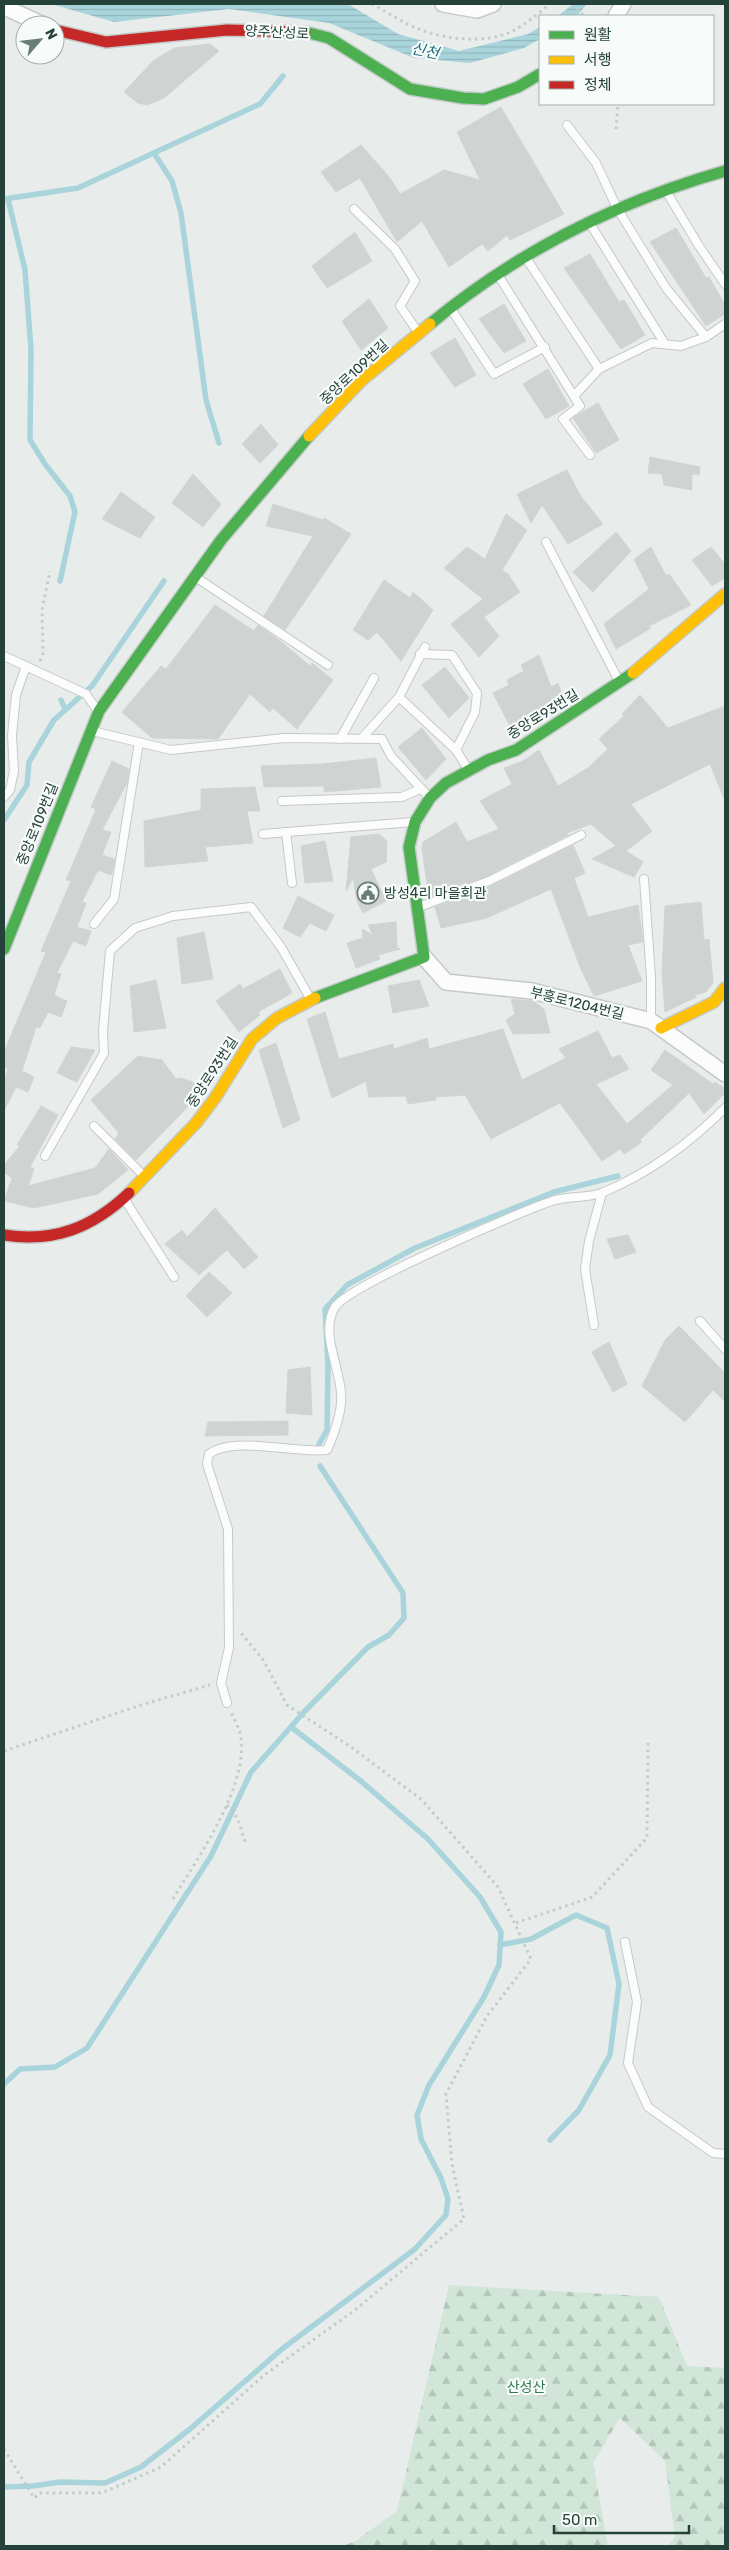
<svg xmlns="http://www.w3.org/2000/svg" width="729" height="2550" viewBox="0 0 729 2550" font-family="Rubik,'Noto Sans KR',sans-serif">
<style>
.forest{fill:url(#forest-firs)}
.water{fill:url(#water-rules)}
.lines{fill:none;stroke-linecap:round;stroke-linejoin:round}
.stream{stroke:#a9d4db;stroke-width:5.5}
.building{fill:#cfd4d2;stroke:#d1d6d4}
.lane-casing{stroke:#c5cac8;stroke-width:10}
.street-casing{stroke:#c5cac8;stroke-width:18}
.fast-casing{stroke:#c3cbc8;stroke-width:14}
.slow-casing{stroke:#c3cbc8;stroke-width:14}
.jam-casing{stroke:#c3cbc8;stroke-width:14}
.path{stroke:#c3ccca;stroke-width:3;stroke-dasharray:2.5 4;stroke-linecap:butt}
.lane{stroke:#fcfcfc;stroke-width:8}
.street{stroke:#fcfcfc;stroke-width:15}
.fast{stroke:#4caf50;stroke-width:11}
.slow{stroke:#ffc107;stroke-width:11}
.jam{stroke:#c62828;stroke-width:11}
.labels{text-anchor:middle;stroke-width:4.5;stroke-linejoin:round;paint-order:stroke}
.street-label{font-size:14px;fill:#24423a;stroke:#f7fbf9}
.poi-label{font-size:14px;fill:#24423a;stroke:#f7fbf9;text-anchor:start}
.park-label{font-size:14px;fill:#2d7a4b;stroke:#f7fbf9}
.water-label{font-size:15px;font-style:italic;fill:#1c6f80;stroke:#f7fbf9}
</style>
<defs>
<pattern id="forest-firs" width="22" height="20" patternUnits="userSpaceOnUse" patternTransform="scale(1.25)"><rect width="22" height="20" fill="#d1e6d8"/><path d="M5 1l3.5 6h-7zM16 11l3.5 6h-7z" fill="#b3c6ba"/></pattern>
<pattern id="water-rules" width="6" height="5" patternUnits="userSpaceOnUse" patternTransform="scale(1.25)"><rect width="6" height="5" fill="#a9d4db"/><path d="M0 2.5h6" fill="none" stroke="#91b7bd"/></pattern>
</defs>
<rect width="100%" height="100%" fill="#e8edeb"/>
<polygon class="forest" points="449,2285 659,2297 687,2366 725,2368 725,2546 667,2546 675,2538 665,2461 620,2418 593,2463 608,2546 341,2546 354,2542 397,2511"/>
<g class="water">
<polygon points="51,4 348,4 398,34 459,51 528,34 540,27 540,39 524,48 470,63 414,58 329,23 229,9 114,22"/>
<polygon points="573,4 587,4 577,16 558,16"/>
</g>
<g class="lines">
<g class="stream">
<polyline points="154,153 172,181 181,213 206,400 219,443"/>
<polyline points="4,199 78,188 260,104 283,76"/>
<polyline points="8,199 25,270 31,349 30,440 45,464 70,496 75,512 60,581"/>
<polyline points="61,700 65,709"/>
<polyline points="4,820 27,785 29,762 54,720 92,686 164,581"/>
<polyline points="319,1444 327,1430 328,1365 325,1309 347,1285 415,1248 554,1192 618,1176"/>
<polyline points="500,1945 531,1939 576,1915 607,1928 619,1984 610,2055 579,2110 550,2140"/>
<polyline points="4,2084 20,2069 55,2067 87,2048 211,1856 251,1772 304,1712 368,1647 389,1635 404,1618 403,1593 320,1466"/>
<polyline points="4,2487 33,2486 60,2482 105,2483 141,2467 190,2429 282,2349 415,2249 446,2215 448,2199 441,2178 421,2139 417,2115 429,2085 484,1997 499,1965 501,1932 480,1897 428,1839 362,1782 291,1727"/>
</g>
</g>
<g class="building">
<polygon points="210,44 219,51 164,98 147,105 138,103 124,92 153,61 174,48"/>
<polygon points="501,107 564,214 510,240 507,235 488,251 482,244 449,267 422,221 397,242 360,178 336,192 321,172 361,145 390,178 400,194 444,170 480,180 457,132"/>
<polygon points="676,228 706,278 709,277 725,305 725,314 706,326 650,242"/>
<polygon points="355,232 372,261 327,288 312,266"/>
<polygon points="590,254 619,302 624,300 645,335 621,349 564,268"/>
<polygon points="369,299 388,328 361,350 342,321"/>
<polygon points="504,304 526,341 504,353 479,319"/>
<polygon points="455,338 476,375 455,387 430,353"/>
<polygon points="548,369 569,406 546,419 523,384"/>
<polygon points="598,403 619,440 596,453 573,418"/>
<polygon points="261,424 278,445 260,463 242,444"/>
<polygon points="650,457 700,467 699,475 692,474 692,490 664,485 662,474 648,473"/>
<polygon points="567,470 580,495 603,524 568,544 542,505 531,523 517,494"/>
<polygon points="193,474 221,504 203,527 172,503"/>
<polygon points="121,492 155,517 140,538 102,519"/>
<polygon points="273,504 323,520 324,518 351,534 285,630 264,616 313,536 266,526"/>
<polygon points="506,514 527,530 502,570 508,574 520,592 484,617 499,636 479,657 451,624 483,599 444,568 467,547 485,559"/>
<polygon points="616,532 631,551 593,592 573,572"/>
<polygon points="651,547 666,576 669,574 691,605 649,626 651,628 616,649 604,624 649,589 634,559"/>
<polygon points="711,547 725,564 725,578 712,586 692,560"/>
<polygon points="384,580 410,598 413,592 433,610 401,661 377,632 368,640 353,630"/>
<polygon points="215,605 254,631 258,625 278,639 310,666 312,663 333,680 297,729 273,708 270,712 250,694 218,739 152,738 122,712 161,666 166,669"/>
<polygon points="539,655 551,687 558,683 563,698 532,713 535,723 515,736 493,693 509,685 507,680 524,671 521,665"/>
<polygon points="445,667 469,698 449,718 422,685"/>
<polygon points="640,695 668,728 725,706 725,801 710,764 631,804 652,831 626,851 643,862 634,877 592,859 616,846 591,824 567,833 568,835 487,876 431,896 427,884 422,848 423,842 456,822 467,842 499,829 480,801 512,784 504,768 523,761 539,750 558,786 588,768 608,749 599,739 624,716 622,714"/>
<polygon points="422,728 446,759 426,780 398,747"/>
<polygon points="376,758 381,787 324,792 324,786 264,787 261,766 322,764"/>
<polygon points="112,761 129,769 127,783 102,830 111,832 102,855 115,859 114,866 111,875 98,870 82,902 86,903 77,927 91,931 86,946 73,941 57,973 61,974 54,995 67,1001 61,1017 48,1012 40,1028 36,1027 22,1071 34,1077 28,1092 16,1087 4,1111 4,1081 8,1069 4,1067 4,1052 46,952 41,951 71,881 66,880 96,809 91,807"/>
<polygon points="255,787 260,811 247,811 253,843 205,847 208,861 145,867 144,821 201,810 201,789"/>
<polygon points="379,834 387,841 386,862 371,869 386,901 363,913 357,901 353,878 346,891 351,837"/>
<polygon points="325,841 333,881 305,883 301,846"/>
<polygon points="573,845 585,873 574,878 588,917 638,905 643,942 628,945 642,981 594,996 580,967 551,889 487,918 441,928 435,907 491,886"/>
<polygon points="298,896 334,915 326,931 310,923 300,937 283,928"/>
<polygon points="701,902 704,940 709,939 713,983 706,992 695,995 696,997 665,1012 662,973 665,906"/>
<polygon points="396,922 397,948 400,949 378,955 380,959 356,968 347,943 363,938 362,929 373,935 368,925"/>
<polygon points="204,932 213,979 182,984 177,938"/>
<polygon points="280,969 292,993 258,1012 260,1015 239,1032 216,1001 240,984 243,989"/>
<polygon points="156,980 166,1028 134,1032 130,986"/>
<polygon points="419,980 429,1006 393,1013 388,986"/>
<polygon points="511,999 533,1001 544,1009 550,1033 513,1034 506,1020 515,1014"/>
<polygon points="325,1012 339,1059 393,1044 394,1049 427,1038 429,1049 503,1029 522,1080 566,1058 559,1049 598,1031 612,1058 620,1055 629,1069 596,1084 627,1124 673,1085 651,1070 665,1050 713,1084 715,1082 725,1089 725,1093 704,1114 689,1093 640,1140 642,1142 624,1154 620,1149 602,1161 560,1103 491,1139 465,1095 436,1097 436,1100 408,1104 406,1096 369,1097 366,1081 332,1098 307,1019"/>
<polygon points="276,1043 300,1120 283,1128 259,1050"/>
<polygon points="71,1047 95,1050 77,1082 57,1073"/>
<polygon points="138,1056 162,1060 176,1079 181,1078 207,1087 136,1160 115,1139 119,1133 91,1100"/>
<polygon points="41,1106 58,1115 30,1167 34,1169 28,1186 95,1168 109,1149 128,1170 98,1194 34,1208 4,1201 12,1178 4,1172 4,1165 20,1146 17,1145"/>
<polygon points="215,1208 258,1257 244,1269 227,1250 199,1275 165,1244 182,1230 187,1237"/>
<polygon points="628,1235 636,1252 615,1259 607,1239"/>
<polygon points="209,1272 232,1293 207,1317 186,1296"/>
<polygon points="679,1326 725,1373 725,1402 713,1390 685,1422 642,1386 665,1340"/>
<polygon points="609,1342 627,1384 613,1392 592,1352"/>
<polygon points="310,1367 312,1415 286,1413 288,1370"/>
<polygon points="288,1421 288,1435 205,1436 208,1422"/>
</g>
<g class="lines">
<g class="lane-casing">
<g id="lane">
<polyline points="567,125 596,163 617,208 666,288 706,337 725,324"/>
<polyline points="666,191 699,246 725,284"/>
<polyline points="354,209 395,249 415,281 400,306 418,332"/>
<polyline points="589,222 665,344"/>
<polyline points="526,258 599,369"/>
<polyline points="498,275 580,406 563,419 590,455"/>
<polyline points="451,309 494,374 545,347"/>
<polyline points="574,396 599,369 652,343 681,346 706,337"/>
<polyline points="546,542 619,681"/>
<polyline points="197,578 328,665"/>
<polyline points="420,654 452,655 477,693 475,712 456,750"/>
<polyline points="4,656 86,694 97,710"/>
<polyline points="399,697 456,750 468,769"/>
<polyline points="92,731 171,750 284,738 382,739 391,756 429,797"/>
<polyline points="362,738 399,697 425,647"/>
<polyline points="340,739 374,678"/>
<polyline points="4,797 10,790 14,771 12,736 16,695 26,666"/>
<polyline points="282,801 402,797 420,789"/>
<polyline points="286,832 292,883"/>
<polyline points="263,834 413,822"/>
<polyline points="644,879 651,978 651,1021"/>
<polyline points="419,907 489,881 581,835"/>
<polyline points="94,924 114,899 139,742"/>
<polyline points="94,1126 144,1176"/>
<polyline points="45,1156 104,1053 103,1031 110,951 135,928 173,916 251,907 281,947 310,998"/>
<polyline points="125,1200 174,1277"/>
<polyline points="700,1321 725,1349"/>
<polyline points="594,1325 585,1269 589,1241 602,1193"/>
<path d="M 227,1703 L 221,1683 L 229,1648 L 228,1529 L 207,1464 L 209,1454 C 234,1435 294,1454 327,1450 C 335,1432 343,1411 341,1392 C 339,1366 320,1331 335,1307 C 350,1285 519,1212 552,1201 C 569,1195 589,1199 604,1192 C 649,1173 691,1142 725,1108"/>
<polyline points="625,1942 637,2002 628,2063 648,2107 713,2153 725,2154"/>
</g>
</g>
<g class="street-casing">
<g id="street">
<polyline points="443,4 477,10 493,4"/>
<polyline points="4,7 44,25"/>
<polyline points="616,16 623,4"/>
<polyline points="424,957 446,982 532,991 651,1021 725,1074"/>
</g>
</g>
<g class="fast-casing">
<g id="fast">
<polyline points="305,32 329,38 410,89 463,98 484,99 518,87 540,74"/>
<path d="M 430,324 C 518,251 616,202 725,171"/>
<polyline points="4,949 99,711 221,540 309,436"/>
<polyline points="315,998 424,957 409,847 415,822 430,798 446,783 488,760 516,750 633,673"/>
</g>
</g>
<g class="slow-casing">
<g id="slow">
<polyline points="309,436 362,380 430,324"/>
<polyline points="633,673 725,594"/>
<polyline points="661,1028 714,1002 725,988"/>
<polyline points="129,1193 196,1123 215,1098 252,1039 277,1018 315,998"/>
</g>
</g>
<g class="jam-casing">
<g id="jam">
<polyline points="55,30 106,42 227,30 305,32"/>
<path d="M 4,1235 C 55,1243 93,1227 129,1193"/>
</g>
</g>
<g class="path">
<path d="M 372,4 C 387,12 403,23 419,29 C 446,40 486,44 513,31 C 526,24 538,14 550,4"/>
<polyline points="572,4 584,16"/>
<polyline points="616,129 618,104"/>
<polyline points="40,661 43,654 42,610 50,571"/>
<polyline points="4,1751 141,1705 210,1685"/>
<polyline points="227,1805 238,1819 246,1845"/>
<path d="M 173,1899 C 198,1857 254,1779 239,1730 C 237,1724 234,1718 231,1712"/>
<polyline points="516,1923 592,1897 647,1838 648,1743"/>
<polyline points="4,2449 34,2498 40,2493 102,2493 161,2467 263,2376 355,2310 464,2219 452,2164 446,2094 487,2016 531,1959 498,1887 422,1800 351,1747 287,1705 264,1661 241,1633"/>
</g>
<use href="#lane" class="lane"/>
<use href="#street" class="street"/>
<use href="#fast" class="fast"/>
<use href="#slow" class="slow"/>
<use href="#jam" class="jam"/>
</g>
<defs>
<g id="civic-ring" transform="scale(1.125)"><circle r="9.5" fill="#f7fbf9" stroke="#697e78" stroke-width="1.5"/><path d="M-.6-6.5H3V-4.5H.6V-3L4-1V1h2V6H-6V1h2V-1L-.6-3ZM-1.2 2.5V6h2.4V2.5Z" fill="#697e78"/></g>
</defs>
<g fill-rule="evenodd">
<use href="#civic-ring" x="368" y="893"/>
</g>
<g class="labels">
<g class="street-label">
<text transform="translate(277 32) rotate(3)" y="5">양주산성로</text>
<text transform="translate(354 372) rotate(-43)" y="5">중앙로109번길</text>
<text transform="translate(543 714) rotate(-32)" y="5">중앙로93번길</text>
<text transform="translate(37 824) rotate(-68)" y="5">중앙로109번길</text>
<text transform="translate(577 1003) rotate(14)" y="5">부흥로1204번길</text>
<text transform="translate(212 1072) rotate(-57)" y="5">중앙로93번길</text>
</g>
<g class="poi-label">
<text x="384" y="898">방성4리 마을회관</text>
</g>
<g class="park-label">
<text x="526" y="2392">산성산</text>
</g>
<g class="water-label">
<text transform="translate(425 51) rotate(12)" y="5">신천</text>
</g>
</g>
<rect width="729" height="2550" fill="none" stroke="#24423a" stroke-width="10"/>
<rect x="539" y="15" width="175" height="90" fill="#f7fbf9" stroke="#a3b1ad"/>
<rect x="549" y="31" width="25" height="8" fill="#4caf50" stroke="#a3b1ad"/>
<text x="584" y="40" font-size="15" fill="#24423a">원활</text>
<rect x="549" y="56" width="25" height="8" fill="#ffc107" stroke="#a3b1ad"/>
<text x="584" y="65" font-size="15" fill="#24423a">서행</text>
<rect x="549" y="81" width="25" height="8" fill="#c62828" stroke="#a3b1ad"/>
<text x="584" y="90" font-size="15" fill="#24423a">정체</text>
<g transform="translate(40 40) rotate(62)"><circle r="24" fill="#f7fbf9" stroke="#a3b1ad"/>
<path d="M0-4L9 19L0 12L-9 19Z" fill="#697e78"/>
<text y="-8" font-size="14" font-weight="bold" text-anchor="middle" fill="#24423a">N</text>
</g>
<path d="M554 2525v8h135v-8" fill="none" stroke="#24423a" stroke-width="2.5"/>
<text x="562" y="2525" font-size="15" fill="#24423a" stroke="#f7fbf9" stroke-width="4" paint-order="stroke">50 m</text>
</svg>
